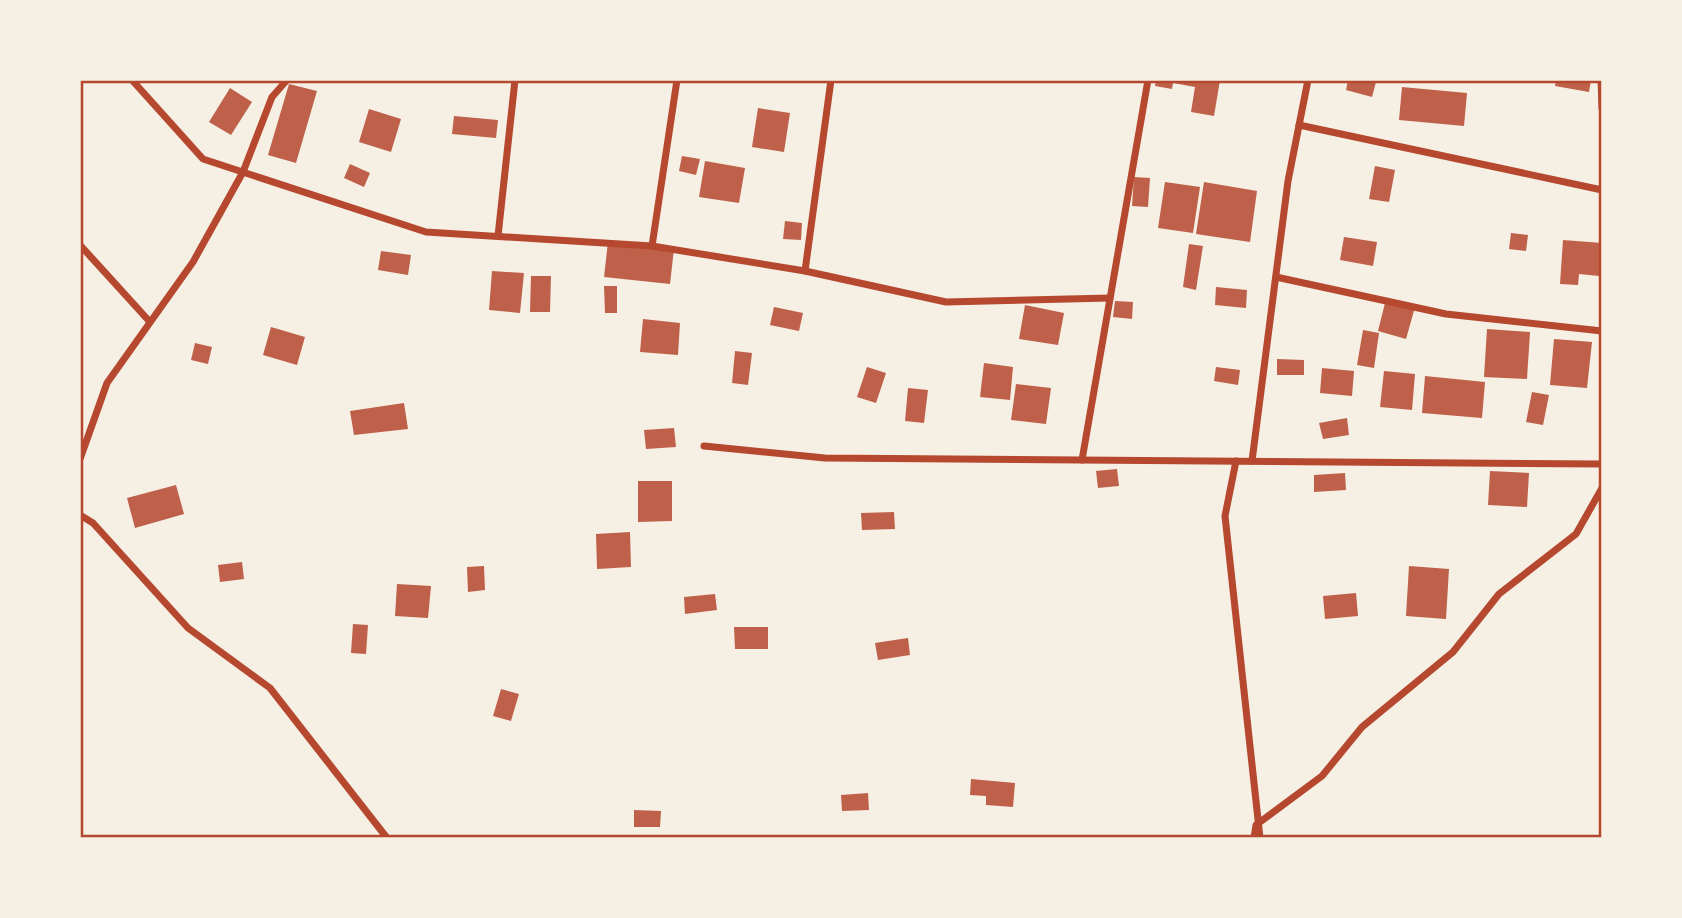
<svg xmlns="http://www.w3.org/2000/svg" width="1682" height="918" viewBox="0 0 1682 918" font-family="Signika,sans-serif">
<style>
.building{fill:#bf614a}
.lines{fill:none;stroke-linecap:round;stroke-linejoin:round}
.minor{stroke:#b5482f;stroke-width:7}
.neatline{fill:none;stroke:#b5482f;stroke-width:2.5}
</style>
<rect width="100%" height="100%" fill="#f6efe4"/>
<g class="building">
<polygon points="1156,80 1220,80 1214,116 1191,112 1195,87 1173,83 1172,89 1155,86"/>
<polygon points="1348,80 1376,82 1372,97 1346,90"/>
<polygon points="1556,80 1591,80 1589,92 1555,86"/>
<polygon points="289,84 317,91 296,163 268,155"/>
<polygon points="1402,87 1467,93 1464,126 1399,120"/>
<polygon points="230,88 252,102 231,135 209,122"/>
<polygon points="758,108 790,113 784,152 752,147"/>
<polygon points="369,109 401,119 391,152 359,142"/>
<polygon points="454,116 498,120 496,138 452,134"/>
<polygon points="682,156 700,159 696,175 679,171"/>
<polygon points="705,161 745,168 739,203 699,197"/>
<polygon points="350,164 370,173 364,187 344,178"/>
<polygon points="1375,166 1395,170 1389,202 1369,199"/>
<polygon points="1134,177 1150,178 1148,207 1132,206"/>
<polygon points="1165,182 1200,187 1193,233 1158,228"/>
<polygon points="1204,182 1257,191 1250,242 1196,234"/>
<polygon points="785,221 802,223 801,240 783,239"/>
<polygon points="1511,233 1528,235 1526,251 1509,249"/>
<polygon points="1344,237 1377,242 1373,266 1340,260"/>
<polygon points="1563,240 1602,243 1599,276 1579,274 1578,285 1560,284"/>
<polygon points="608,242 674,249 670,284 604,277"/>
<polygon points="1189,244 1203,246 1196,290 1183,287"/>
<polygon points="381,251 411,255 408,275 378,270"/>
<polygon points="492,271 524,273 520,313 489,310"/>
<polygon points="531,276 551,276 550,312 530,312"/>
<polygon points="604,286 617,286 617,313 605,313"/>
<polygon points="1216,287 1247,290 1246,308 1215,305"/>
<polygon points="1386,299 1415,307 1406,339 1378,331"/>
<polygon points="1115,301 1133,302 1132,319 1113,317"/>
<polygon points="1025,305 1064,313 1058,345 1019,339"/>
<polygon points="774,307 803,313 799,331 770,325"/>
<polygon points="643,319 680,323 678,355 640,352"/>
<polygon points="271,327 305,337 297,365 263,355"/>
<polygon points="1487,329 1530,332 1527,379 1484,377"/>
<polygon points="1363,330 1379,333 1374,368 1357,365"/>
<polygon points="1554,339 1592,342 1587,388 1550,385"/>
<polygon points="195,343 212,347 208,364 191,360"/>
<polygon points="735,351 752,353 748,385 732,383"/>
<polygon points="1277,359 1304,360 1304,375 1277,375"/>
<polygon points="984,363 1013,367 1010,400 980,397"/>
<polygon points="867,367 886,373 876,403 857,397"/>
<polygon points="1216,367 1240,370 1238,385 1214,381"/>
<polygon points="1322,368 1354,371 1352,396 1320,393"/>
<polygon points="1384,371 1415,374 1412,410 1380,407"/>
<polygon points="1425,376 1485,382 1482,418 1422,413"/>
<polygon points="1016,384 1051,388 1046,424 1011,420"/>
<polygon points="908,388 928,390 924,423 905,421"/>
<polygon points="1532,392 1549,395 1543,425 1526,422"/>
<polygon points="404,403 408,429 354,435 350,411"/>
<polygon points="1347,418 1349,435 1323,439 1319,423"/>
<polygon points="674,428 676,447 646,449 644,430"/>
<polygon points="1117,469 1119,486 1098,488 1096,471"/>
<polygon points="1490,471 1529,473 1527,507 1488,505"/>
<polygon points="1345,473 1346,490 1314,492 1314,475"/>
<polygon points="638,481 672,481 672,521 638,522"/>
<polygon points="176,485 184,514 135,528 127,498"/>
<polygon points="894,512 895,529 862,530 861,513"/>
<polygon points="630,532 631,567 597,569 596,534"/>
<polygon points="242,562 244,579 220,582 218,565"/>
<polygon points="484,566 485,590 468,592 467,567"/>
<polygon points="1409,566 1449,569 1446,619 1406,616"/>
<polygon points="397,584 431,586 428,618 395,616"/>
<polygon points="1356,593 1358,616 1325,619 1323,596"/>
<polygon points="715,594 717,610 685,614 684,597"/>
<polygon points="353,624 368,625 366,654 351,653"/>
<polygon points="734,627 768,627 768,649 735,649"/>
<polygon points="908,638 910,655 878,660 875,643"/>
<polygon points="501,689 519,694 511,721 493,716"/>
<polygon points="971,779 1015,783 1013,807 986,805 986,796 970,795"/>
<polygon points="868,793 869,810 842,811 841,795"/>
<polygon points="634,810 661,811 660,827 634,827"/>
</g>
<g class="lines">
<g class="minor">
<polyline points="132,80 203,159 426,232 652,246 805,271 946,302 1110,298"/>
<polyline points="1601,80 1602,108"/>
<polyline points="1299,125 1602,190"/>
<polyline points="498,236 515,80"/>
<polyline points="80,245 150,322"/>
<polyline points="652,246 677,80"/>
<polyline points="805,271 831,80"/>
<polyline points="1276,277 1446,314 1602,331"/>
<polyline points="704,446 825,458 1602,464"/>
<polyline points="80,459 107,383 193,262 243,172 272,97 287,80"/>
<polyline points="1082,460 1148,80"/>
<polyline points="1236,461 1225,516 1260,838"/>
<polyline points="1252,461 1288,181 1308,80"/>
<polyline points="80,515 93,523 188,628 270,688 387,838"/>
<polyline points="1254,838 1256,825 1322,776 1362,727 1453,652 1499,594 1576,534 1602,488"/>
</g>
</g>
<rect width="1682" height="918" fill="none" stroke="#f6efe4" stroke-width="164"/>
<rect x="82" y="82" width="1518" height="754" class="neatline"/>
</svg>
